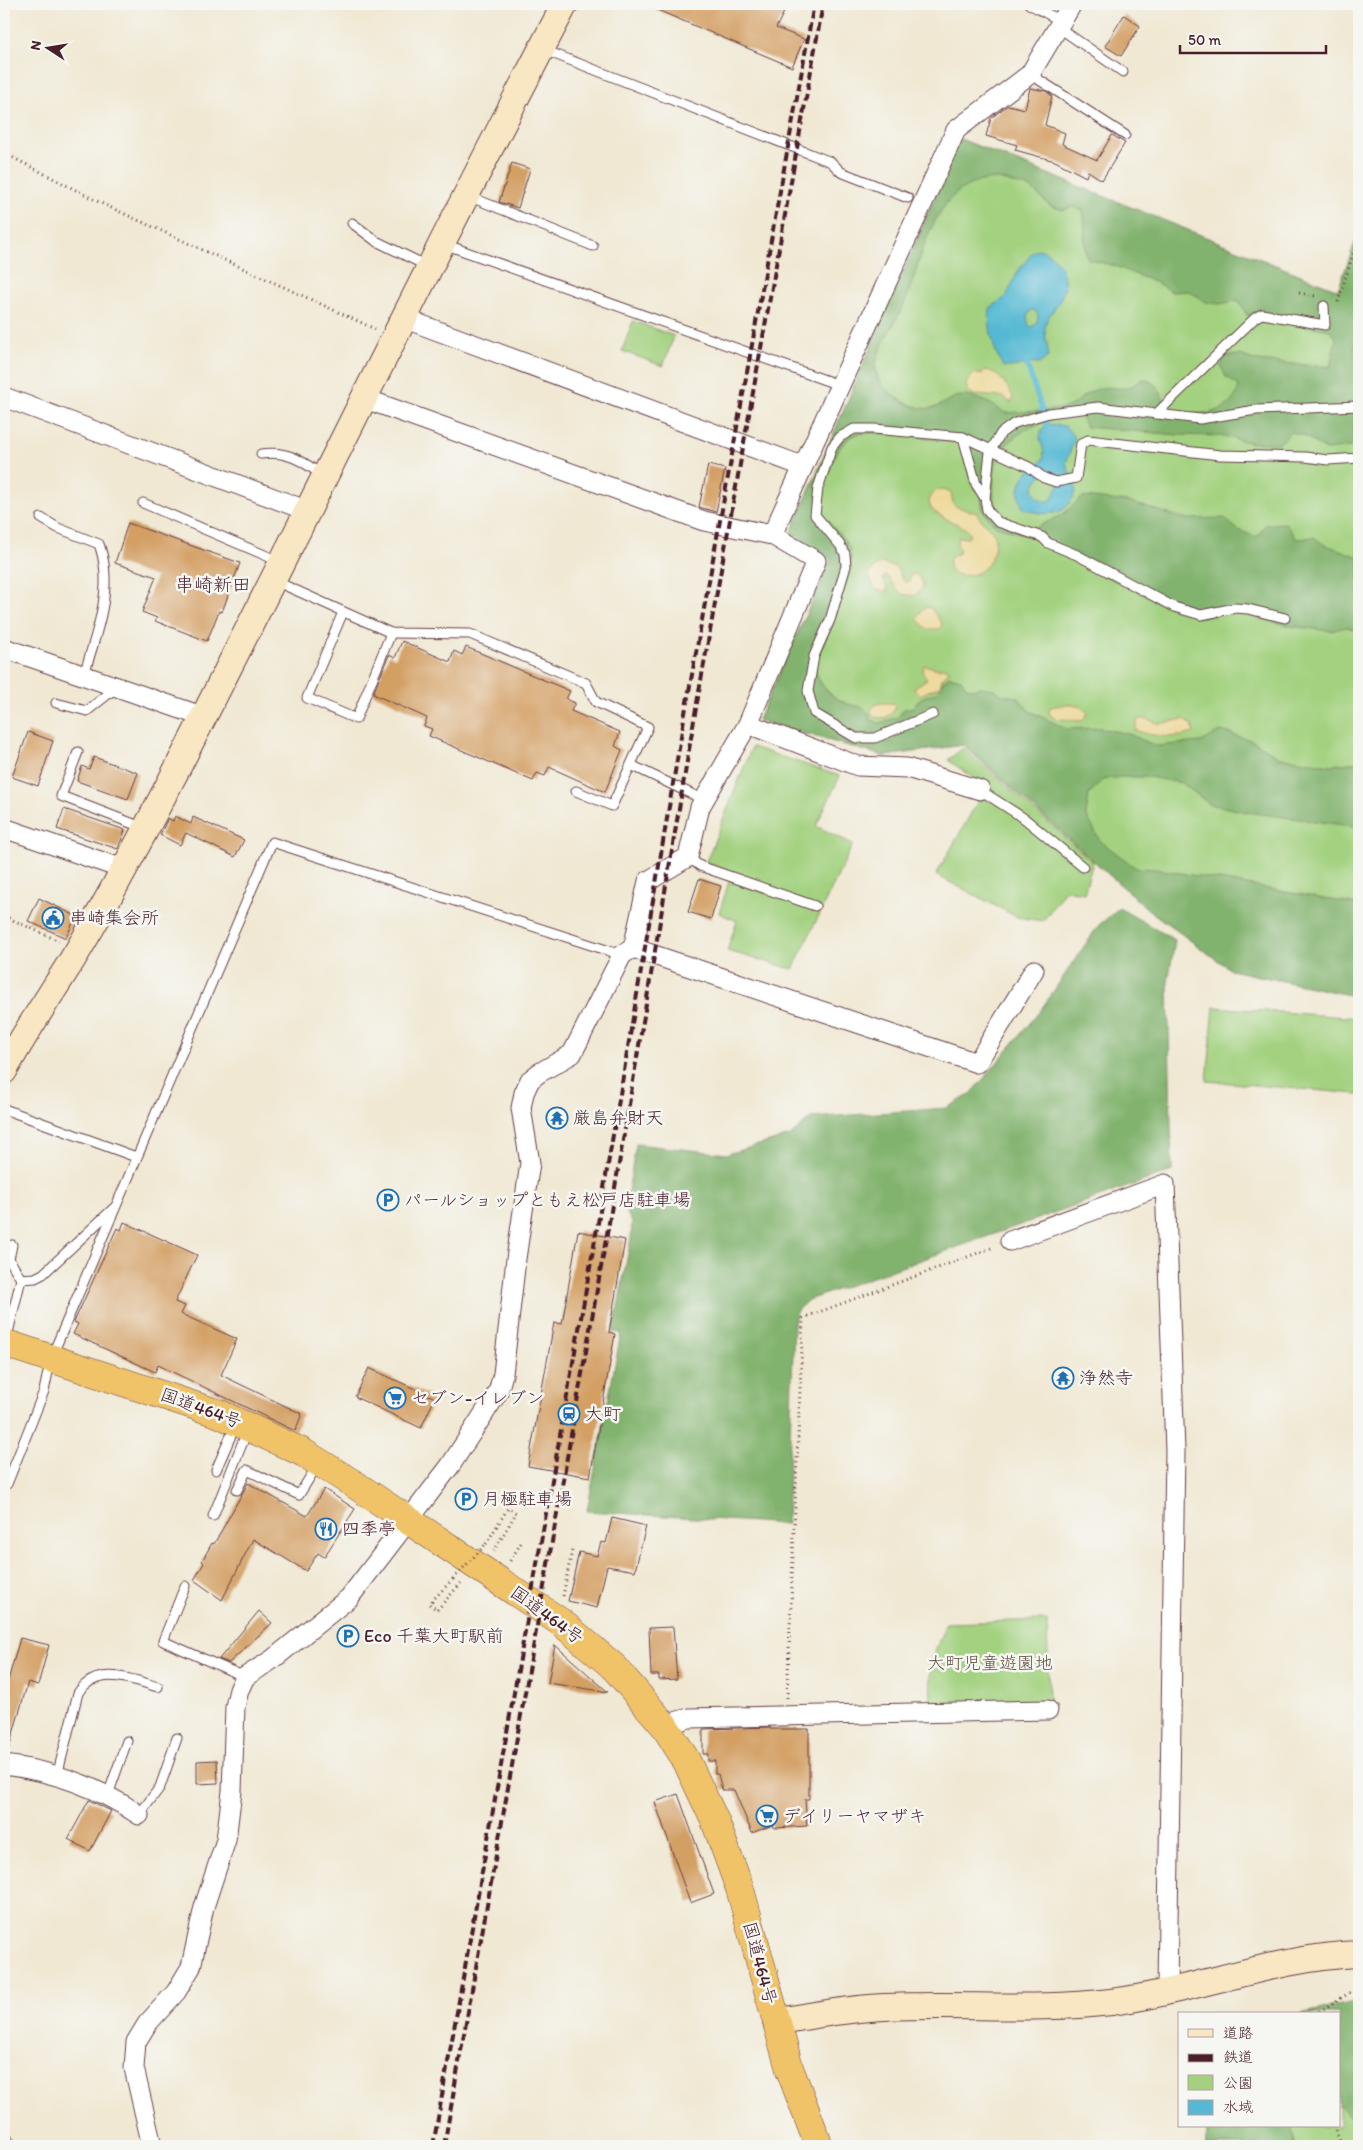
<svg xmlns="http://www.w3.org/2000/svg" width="1363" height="2150" viewBox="0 0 1363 2150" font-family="Itim,'Klee One',sans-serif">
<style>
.green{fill:#a3d17f;stroke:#767855}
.forest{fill:#82b36e;stroke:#66694c;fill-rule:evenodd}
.sand{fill:#eeda9e;stroke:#9c7c64}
.water{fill:#55b9d3;stroke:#506c7f;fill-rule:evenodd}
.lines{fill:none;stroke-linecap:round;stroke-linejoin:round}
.stream{stroke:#55b9d3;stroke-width:5.5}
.building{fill:#d39f64}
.lane-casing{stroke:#633d44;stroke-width:11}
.street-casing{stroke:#633d44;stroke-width:21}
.secondary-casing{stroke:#633d44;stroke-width:28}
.highway-casing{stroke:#633d44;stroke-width:29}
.path{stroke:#633d44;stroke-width:3;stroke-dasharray:1 4;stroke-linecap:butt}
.lane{stroke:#fff;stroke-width:9}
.street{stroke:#fff;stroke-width:19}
.secondary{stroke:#f9e7c3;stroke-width:26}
.highway{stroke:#f0c369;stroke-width:28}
.rail{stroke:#4a1f2b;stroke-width:4;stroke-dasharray:8 4;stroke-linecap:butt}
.path-bridge{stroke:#633d44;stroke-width:3;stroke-dasharray:1 4;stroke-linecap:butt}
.labels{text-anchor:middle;stroke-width:5;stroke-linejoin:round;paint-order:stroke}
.poi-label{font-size:18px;fill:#4a1f2b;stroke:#f6f6f2;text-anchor:start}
.street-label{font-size:18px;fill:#4a1f2b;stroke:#f6f6f2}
.park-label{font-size:18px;fill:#655444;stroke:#f6f6f2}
.neighbourhood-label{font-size:19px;fill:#4a1f2b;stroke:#f6f6f2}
</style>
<rect width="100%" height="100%" fill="#f6f6f2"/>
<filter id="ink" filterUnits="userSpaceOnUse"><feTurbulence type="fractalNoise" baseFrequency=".02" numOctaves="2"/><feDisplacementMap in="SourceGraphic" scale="10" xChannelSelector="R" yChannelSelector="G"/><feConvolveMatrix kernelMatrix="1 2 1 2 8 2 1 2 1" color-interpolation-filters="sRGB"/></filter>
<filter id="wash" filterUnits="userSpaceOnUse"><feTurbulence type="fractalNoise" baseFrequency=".0096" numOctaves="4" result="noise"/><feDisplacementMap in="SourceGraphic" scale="20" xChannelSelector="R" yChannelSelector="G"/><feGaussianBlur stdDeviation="1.12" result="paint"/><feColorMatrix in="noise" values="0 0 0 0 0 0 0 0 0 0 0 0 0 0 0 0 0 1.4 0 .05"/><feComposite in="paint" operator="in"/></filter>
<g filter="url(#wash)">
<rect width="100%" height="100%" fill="#f0e8d3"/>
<g class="green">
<polygon points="960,139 1338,290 1359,232 1359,997 1231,970 1149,910 963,745 884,756 758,720 831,560 791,533"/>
<polygon points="633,321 674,336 663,366 622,351"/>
<polygon points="752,747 840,776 816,826 853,844 793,969 727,951 737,921 719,913 732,872 706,862"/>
<polygon points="963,748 1093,862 1084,893 1065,890 1043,921 1017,917 936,875 986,787 948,760"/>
<polygon points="1214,1007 1359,1018 1359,1094 1207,1081"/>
<polygon points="1047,1620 1049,1702 931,1706 930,1664 946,1623"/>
<polygon points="1359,2001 1359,2146 1207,2146 1207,2126 1339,2126 1339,2014 1301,2014"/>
</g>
<g class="forest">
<path d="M 960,139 L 1338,290 L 1359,232 L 1359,322 L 1355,347 L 1355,366 L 1359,368 L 1359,446 L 1326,450 L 1305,436 L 1291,432 L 1280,443 L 1251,443 L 1224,436 L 1179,435 L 1086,427 L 1079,413 C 1047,420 1008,428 996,464 C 992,476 994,494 994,507 L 1002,517 L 1035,528 L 1062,515 L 1083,497 L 1129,502 L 1186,519 L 1224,518 L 1238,530 L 1257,537 L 1266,524 L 1286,523 L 1296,539 L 1314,537 L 1323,544 L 1359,557 L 1359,631 L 1346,627 L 1331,631 L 1290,626 L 1234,611 L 1200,617 L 1132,589 L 1049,549 L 1036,538 L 996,526 L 983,511 L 981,497 L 973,485 L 959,443 C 939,440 868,427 853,436 C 839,444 833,458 829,473 C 826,482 818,496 820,505 C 824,526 849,535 851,556 C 853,580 825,640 815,664 C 816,684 832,699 851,705 C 857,707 862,705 866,710 C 868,712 870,717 871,720 L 880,723 L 898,717 L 904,709 L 913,707 L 921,698 L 937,692 L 944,680 L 950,676 L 961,679 L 966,687 L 972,689 L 981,687 L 994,689 L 1003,695 L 1018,697 L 1028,710 L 1066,729 L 1100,728 L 1129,734 L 1156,746 L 1201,742 L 1221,731 L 1253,741 L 1279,757 L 1331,765 L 1359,762 L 1359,827 L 1247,812 L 1209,804 L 1182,783 L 1149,777 L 1120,777 L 1102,780 L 1089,794 L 1086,815 L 1100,841 L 1136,868 L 1158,869 L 1359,905 L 1359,997 L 1231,970 L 1149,910 L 963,745 L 884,756 L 758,720 L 831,560 L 791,533 ZM 998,179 L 1031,188 L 1050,206 L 1063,210 L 1073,207 L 1083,211 C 1087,227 1081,244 1088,259 L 1115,266 L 1157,283 L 1172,292 L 1189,291 L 1208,303 L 1221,304 L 1238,300 L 1247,315 L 1330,330 L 1336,338 L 1330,367 L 1257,361 L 1240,355 L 1225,356 L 1221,366 L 1226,377 L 1239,386 C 1232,419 1193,415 1167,411 C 1162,396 1160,382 1142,379 C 1121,396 1117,383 1098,389 C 1084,393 1082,399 1072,405 C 1062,411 1019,412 1005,413 C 993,404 976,395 960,396 C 951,397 944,404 936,407 C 919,413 896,399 885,388 C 877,380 874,370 877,360 C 882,340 897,321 905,302 C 918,270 924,232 946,204 C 960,186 977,180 998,179 Z"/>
<polygon points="1119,908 1175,940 1168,982 1172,1171 808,1300 797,1310 794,1322 787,1524 587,1511 621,1333 613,1332 631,1238 632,1222 625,1210 636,1144 727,1154 790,1136 811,1118 947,1108 971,1094 1040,1011 1098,926"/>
<polygon points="1359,2001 1359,2125 1339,2105 1339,2014 1301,2014"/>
<polygon points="1207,2126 1291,2126 1296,2146 1207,2146"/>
</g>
<g class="sand">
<path d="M 985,370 C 996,370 1010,387 1013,398 L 1011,403 L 1003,397 L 974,395 L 967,390 L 966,383 L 975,373 L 981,375 Z"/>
<path d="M 942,489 L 951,492 L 953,504 L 957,507 L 977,513 C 981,523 994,530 995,537 C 996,554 987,574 969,575 C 959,576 956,576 949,567 L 950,558 L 960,552 L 957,543 L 958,537 L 968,538 L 970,533 C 966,523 917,515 932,495 C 935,491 937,490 942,489 Z"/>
<polygon points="881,563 896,567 905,583 909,581 911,574 918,575 923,584 922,589 914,596 901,594 886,575 883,579 888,590 884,592 874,588 869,576 870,571"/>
<polygon points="927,607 931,608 942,624 940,629 927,629 917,619 922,610"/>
<polygon points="924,665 939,669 944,667 950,670 942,679 940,686 920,695 914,690 915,687 927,679 922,671"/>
<path d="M 881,703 L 894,703 L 896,706 C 892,717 882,721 872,715 L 871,710 L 875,705 Z"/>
<polygon points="1068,704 1081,707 1088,713 1082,721 1053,718 1049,713 1050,707"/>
<path d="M 1138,719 L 1147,719 L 1159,724 L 1184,719 L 1192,725 L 1194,733 C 1176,739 1153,737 1135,730 Z"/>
</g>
<g class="water">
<path d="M 1039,249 C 1058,254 1070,278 1062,296 C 1058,305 1050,313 1046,322 C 1042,334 1050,346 1048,357 L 1039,364 C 1026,362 1017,368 1004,367 C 994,355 987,324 990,308 L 1006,297 L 1018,271 L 1033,252 ZM 1035,310 L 1038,316 L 1037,323 L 1032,327 L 1029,326 L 1027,317 L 1030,311 Z"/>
<path d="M 1048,424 L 1065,426 L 1075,438 L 1066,463 L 1076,489 C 1068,518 1046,517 1023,508 C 1012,487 1025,470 1043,460 C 1047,443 1031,439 1048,424 ZM 1051,471 L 1055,473 L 1059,485 L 1050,501 C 1041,502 1036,497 1033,489 C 1035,481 1042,472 1051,471 Z"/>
</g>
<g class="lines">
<polyline class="stream" points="1026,362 1048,428"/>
</g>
<g id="blocks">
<g class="building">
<polygon points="643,4 788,4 776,28 804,39 792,67"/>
<polygon points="1124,15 1140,26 1121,56 1105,46"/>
<polygon points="1030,88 1046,91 1052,96 1045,125 1065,133 1062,144 1097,160 1112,135 1125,143 1102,180 1088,171 1086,177 1055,161 1015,150 1017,145 986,136 991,118 1008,105 1025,109"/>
<polygon points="512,163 530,169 518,208 499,202"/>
<polygon points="708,465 725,469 716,512 699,507"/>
<polygon points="128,523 240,563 222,612 219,611 207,641 155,621 157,618 142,612 156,577 115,563"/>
<polygon points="402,641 450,662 454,651 462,655 466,647 570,691 566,699 575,703 571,711 620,732 615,746 622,750 605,792 549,767 545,776 537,773 533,781 429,736 432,729 424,726 427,718 373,694 389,655 395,658"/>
<polygon points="28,732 53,741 38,786 12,777"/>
<polygon points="94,757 138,773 128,799 77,781 82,766 89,769"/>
<polygon points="64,809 125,830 118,849 57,829"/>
<polygon points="175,816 191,824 193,817 244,840 235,857 186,833 180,845 160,835 168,818 173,821"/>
<polygon points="699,879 721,886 711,919 688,912"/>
<polygon points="39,898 76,916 66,938 28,921"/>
<polygon points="124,1222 197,1255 175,1302 185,1306 181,1314 237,1339 221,1375 302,1414 295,1431 158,1365 155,1372 73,1334 78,1324 74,1322 117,1228 121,1230"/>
<polygon points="578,1231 625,1240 609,1332 615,1334 590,1477 528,1466 554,1323 562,1324"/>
<polygon points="369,1368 435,1398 421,1428 355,1397"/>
<polygon points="248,1483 307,1516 324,1489 355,1509 324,1557 318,1553 306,1571 253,1539 222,1600 194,1580 204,1563 202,1561 212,1543 214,1544"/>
<polygon points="612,1518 646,1526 635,1571 607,1566 597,1608 568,1601 579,1552 597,1556 601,1542 606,1543"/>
<polygon points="259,1611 272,1623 229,1663 219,1659"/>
<polygon points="673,1627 677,1679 659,1680 659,1675 651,1675 649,1628"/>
<polygon points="20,1638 49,1645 38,1685 28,1682 8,1751 4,1751 4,1695"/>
<polygon points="555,1645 608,1692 548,1683"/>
<polygon points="770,1727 770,1729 809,1729 809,1799 805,1799 807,1826 775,1828 772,1825 752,1833 734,1790 722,1790 718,1774 715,1774 715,1761 708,1761 708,1754 703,1754 703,1729"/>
<polygon points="217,1760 218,1783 197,1784 197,1761"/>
<polygon points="678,1794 714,1894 690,1903 655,1802"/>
<polygon points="89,1800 111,1811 90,1851 68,1839"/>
</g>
</g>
</g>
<g filter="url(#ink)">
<use href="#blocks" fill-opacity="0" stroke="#633d44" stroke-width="1"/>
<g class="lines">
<g class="lane-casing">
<g id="lane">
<polyline points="1029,4 1061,21"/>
<polyline points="1058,27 1123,72"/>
<polyline points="544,50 831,162 841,172 908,198"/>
<polyline points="1030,74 1125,135"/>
<polyline points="468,196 593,246"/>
<polyline points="352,223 376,241 427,266"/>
<polyline points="444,244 839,385"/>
<polyline points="1156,414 1256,317 1262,314 1325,325 1324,306"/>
<polyline points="963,437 976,484 985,498"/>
<path d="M 261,454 C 287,450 303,461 323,476"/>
<polyline points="143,503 281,562"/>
<path d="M 41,518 L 58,528 L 99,544 C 115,588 96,633 84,675"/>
<polyline points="275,581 391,633 470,634 586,683 596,702 648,727 612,806 576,791"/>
<polyline points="343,612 307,698 356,719 391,633"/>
<polyline points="1285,618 1248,609 1235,608 1201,615 1174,607 1077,555 1048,543 1042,537 998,522 987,510 985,498 990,452 1001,433 1015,423 1049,413 1098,407 1200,419 1256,410 1359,406"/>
<polyline points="56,703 87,711 117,687"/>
<polyline points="933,714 875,738 856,738 814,713 808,691 814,656 830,620 846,566 845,554 840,545 815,515 818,488 832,447 840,437 854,429 874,429 963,437 1029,467 1044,478 1056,482 1076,478 1081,444 1088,440 1220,455 1305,457 1328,460 1359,458"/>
<polyline points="78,752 61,796 144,828"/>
<polyline points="631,765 704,800"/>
<polyline points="980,790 1025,819 1083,867"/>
<polyline points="688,857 700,866 815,906"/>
<polyline points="4,1109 136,1157"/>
<polyline points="21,1279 35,1278 43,1274 115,1207"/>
<polyline points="6,1341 21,1279 9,1259 12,1245"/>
<polyline points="216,1470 236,1424"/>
<polyline points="7,1484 44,1391 51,1358 272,842 622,955"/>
<polyline points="237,1490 247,1470 299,1495 318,1464"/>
<polyline points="213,1516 248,1429"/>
<polyline points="185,1586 163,1641 245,1677"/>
<path d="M 57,1776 L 78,1693 C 97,1665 131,1679 158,1687"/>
<polyline points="108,1795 127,1741"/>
<polyline points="139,1815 160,1787 177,1738"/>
</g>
</g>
<g class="street-casing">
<g id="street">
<polyline points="403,318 802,466"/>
<polyline points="4,397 308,511"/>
<polyline points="363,398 704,521 772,535"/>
<polyline points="4,648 204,717"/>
<polyline points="748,724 858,766 907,768 980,790"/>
<polyline points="4,828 123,869"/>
<polyline points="633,948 977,1063 1034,970"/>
<polyline points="1010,1241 1165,1184 1175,1450 1167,1990"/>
<polyline points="664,1725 689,1718 1048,1710"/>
<path d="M 4,1765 C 52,1771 99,1787 139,1815"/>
<polyline points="4,2143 6,2146"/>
<polyline points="152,2146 134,2068 136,2042 147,2024 176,1992 191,1967 204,1907 226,1840 232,1791 235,1707 239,1690 245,1677 273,1659 349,1598 450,1466 498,1392 503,1374 516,1259 530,1163 521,1108 524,1093 530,1080 539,1073 572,1054 622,955 633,948 648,881 688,857 700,807 748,724 816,561 772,535 956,130 1030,74 1072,4"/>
</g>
</g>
<g class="secondary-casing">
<g id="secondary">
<path d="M 4,1071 C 27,1028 55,989 80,947 C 124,873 164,795 203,718 C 325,480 440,240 565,4"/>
<path d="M 776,2022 C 812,2015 848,2009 884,2007 C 960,2003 1036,2011 1111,2002 C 1195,1991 1274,1957 1359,1954"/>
</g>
</g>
<g class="highway-casing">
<polyline id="highway" points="4,1343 220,1414 304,1453 357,1486 562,1623 614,1667 664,1725 686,1760 715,1821 740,1889 790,2070 819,2146"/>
</g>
<g class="path">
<polyline points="4,153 103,204 375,329"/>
<polyline points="1299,293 1315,296"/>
<polyline points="1338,302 1359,235"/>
<polyline points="4,916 59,941"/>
<polyline points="486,1544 508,1508 516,1513 494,1551"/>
<polyline points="510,1561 523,1540"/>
<polyline points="453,1579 429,1604 437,1610 461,1583"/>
<polyline points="563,1596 572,1550"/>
<polyline points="787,1698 803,1318 994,1247"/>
<polyline points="1315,2014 1359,1987"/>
<polyline points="1333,2126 1342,2146"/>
</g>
<use href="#lane" class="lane"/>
<use href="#street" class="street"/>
<use href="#secondary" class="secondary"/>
<use href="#highway" class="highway"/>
<g class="rail">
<polyline points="433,2146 599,1217 685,713 814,4"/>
<polyline points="444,2146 610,1217 695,714 823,4"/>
</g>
<polyline class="path-bridge" points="453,1579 485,1545"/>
</g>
</g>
<defs>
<g id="civic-ring" transform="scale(1.125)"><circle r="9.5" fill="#f6f6f2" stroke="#1f6fb2" stroke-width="1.5"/><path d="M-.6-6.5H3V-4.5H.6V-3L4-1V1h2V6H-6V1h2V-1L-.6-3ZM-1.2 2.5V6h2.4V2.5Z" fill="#1f6fb2"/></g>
<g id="temple-ring" transform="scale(1.125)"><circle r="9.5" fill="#f6f6f2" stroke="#1f6fb2" stroke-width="1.5"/><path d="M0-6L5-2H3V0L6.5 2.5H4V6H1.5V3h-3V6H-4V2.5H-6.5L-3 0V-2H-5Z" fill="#1f6fb2"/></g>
<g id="parking-ring" transform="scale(1.125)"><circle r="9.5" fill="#f6f6f2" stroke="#1f6fb2" stroke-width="1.5"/><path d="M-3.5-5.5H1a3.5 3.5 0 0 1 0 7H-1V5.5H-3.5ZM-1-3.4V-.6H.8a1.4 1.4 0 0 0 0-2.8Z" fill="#1f6fb2"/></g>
<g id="supermarket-ring" transform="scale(1.125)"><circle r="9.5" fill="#f6f6f2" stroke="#1f6fb2" stroke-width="1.5"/><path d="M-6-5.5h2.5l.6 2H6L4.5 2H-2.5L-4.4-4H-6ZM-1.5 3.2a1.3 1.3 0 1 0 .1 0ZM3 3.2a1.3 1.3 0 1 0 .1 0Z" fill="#1f6fb2"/></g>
<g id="station-ring" transform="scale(1.125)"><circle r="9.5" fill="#f6f6f2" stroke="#1f6fb2" stroke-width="1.5"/><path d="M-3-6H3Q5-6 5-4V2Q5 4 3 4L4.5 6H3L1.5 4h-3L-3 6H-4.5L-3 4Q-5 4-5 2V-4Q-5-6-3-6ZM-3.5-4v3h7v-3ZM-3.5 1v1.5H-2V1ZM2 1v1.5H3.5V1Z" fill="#1f6fb2"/></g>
<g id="restaurant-ring" transform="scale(1.125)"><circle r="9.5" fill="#f6f6f2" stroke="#1f6fb2" stroke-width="1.5"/><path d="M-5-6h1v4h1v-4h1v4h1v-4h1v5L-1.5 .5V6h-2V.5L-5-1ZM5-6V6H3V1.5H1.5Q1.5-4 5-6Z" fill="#1f6fb2"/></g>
</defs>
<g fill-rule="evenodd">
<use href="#civic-ring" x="53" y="918"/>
<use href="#temple-ring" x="557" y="1118"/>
<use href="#parking-ring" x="388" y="1200"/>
<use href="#temple-ring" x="1063" y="1378"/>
<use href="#supermarket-ring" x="395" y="1398"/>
<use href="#station-ring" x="569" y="1414"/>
<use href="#parking-ring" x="466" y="1499"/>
<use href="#restaurant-ring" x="326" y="1529"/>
<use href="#parking-ring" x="348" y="1636"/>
<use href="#supermarket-ring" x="767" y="1816"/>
</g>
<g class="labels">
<g class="poi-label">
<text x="69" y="924">串崎集会所</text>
<text x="573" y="1124">厳島弁財天</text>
<text x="404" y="1206">パールショップともえ松戸店駐車場</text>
<text x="1079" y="1384">浄然寺</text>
<text x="411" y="1404">セブン-イレブン</text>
<text x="585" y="1420">大町</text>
<text x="482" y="1505">月極駐車場</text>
<text x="342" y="1535">四季亭</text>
<text x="364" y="1642">Eco 千葉大町駅前</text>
<text x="783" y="1822">デイリーヤマザキ</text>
</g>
<g class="street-label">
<text transform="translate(201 1408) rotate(20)" y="6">国道464号</text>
<text transform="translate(547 1615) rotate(36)" y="6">国道464号</text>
<text transform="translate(760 1963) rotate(75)" y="6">国道464号</text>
</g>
<g class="park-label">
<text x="990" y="1669">大町児童遊園地</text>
</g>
<g class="neighbourhood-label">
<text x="213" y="591">串崎新田</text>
</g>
</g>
<rect width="1363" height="2150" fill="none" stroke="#f6f6f2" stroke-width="20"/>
<rect x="1178" y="2012" width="162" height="115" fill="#f6f6f2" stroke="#b1a0a2"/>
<rect x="1188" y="2029" width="25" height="8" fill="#f9e7c3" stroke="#b1a0a2"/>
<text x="1223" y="2038" font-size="15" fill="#4a1f2b">道路</text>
<rect x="1188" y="2054" width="25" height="8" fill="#4a1f2b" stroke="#b1a0a2"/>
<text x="1223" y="2062" font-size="15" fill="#4a1f2b">鉄道</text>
<rect x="1188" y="2075" width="25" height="15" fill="#a3d17f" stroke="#b1a0a2"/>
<text x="1223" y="2088" font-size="15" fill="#4a1f2b">公園</text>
<rect x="1188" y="2100" width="25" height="15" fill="#55b9d3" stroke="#b1a0a2"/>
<text x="1223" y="2112" font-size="15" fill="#4a1f2b">水域</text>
<g transform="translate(48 48) rotate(282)" stroke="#f6f6f2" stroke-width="4" paint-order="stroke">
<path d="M0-4L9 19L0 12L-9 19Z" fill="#4a1f2b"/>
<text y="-8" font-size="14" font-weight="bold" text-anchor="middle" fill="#4a1f2b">N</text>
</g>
<path d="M1180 45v8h146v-8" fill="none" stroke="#4a1f2b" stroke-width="2.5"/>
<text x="1188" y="45" font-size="15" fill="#4a1f2b" stroke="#f6f6f2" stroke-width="4" paint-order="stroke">50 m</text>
</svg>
